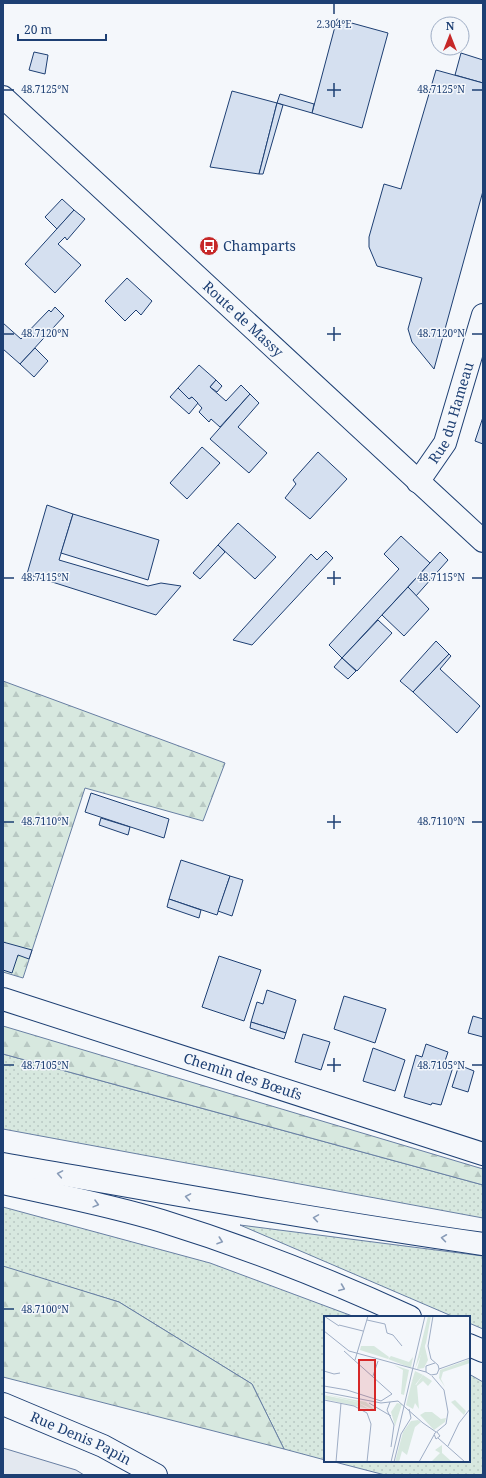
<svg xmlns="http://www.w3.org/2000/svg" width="486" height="1478" viewBox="0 0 486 1478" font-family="'Noto Serif',serif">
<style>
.grass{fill:url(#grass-dots);stroke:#687fa3}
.forest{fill:url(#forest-firs);stroke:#687fa3}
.parking{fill:#e3e8f0;stroke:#687fa3}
.building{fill:#d5e0f0;stroke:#1d3f73}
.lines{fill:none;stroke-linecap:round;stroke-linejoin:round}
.street-casing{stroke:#1d3f73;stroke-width:24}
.highway-casing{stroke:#1d3f73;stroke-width:24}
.street{stroke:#f4f7fb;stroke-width:22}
.highway{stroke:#f4f7fb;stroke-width:22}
.oneway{stroke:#889bb7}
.ticks{fill:none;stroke:#1d3f73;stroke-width:1.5}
.labels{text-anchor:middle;stroke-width:3;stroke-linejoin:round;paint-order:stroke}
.poi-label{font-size:14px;fill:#1d3f73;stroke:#f4f7fb;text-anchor:start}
.street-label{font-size:14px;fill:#1d3f73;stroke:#f4f7fb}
.inset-road{fill:none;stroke:#9eadc5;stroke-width:1}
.view{fill:#d62828;fill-opacity:0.15;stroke:#d62828;stroke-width:2}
.inset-edge{fill:none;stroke:#1d3f73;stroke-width:2}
.ticks-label{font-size:10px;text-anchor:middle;fill:#1d3f73;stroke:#f4f7fb;stroke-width:3;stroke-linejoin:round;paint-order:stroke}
</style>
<defs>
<pattern id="grass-dots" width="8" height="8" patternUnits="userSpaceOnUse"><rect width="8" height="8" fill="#d7e8df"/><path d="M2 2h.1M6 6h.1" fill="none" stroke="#b8c8c3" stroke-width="1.8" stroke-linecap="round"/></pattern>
<pattern id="forest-firs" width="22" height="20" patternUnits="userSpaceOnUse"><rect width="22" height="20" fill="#d7e8df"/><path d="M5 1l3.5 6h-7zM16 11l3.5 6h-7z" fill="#b8c8c3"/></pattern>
</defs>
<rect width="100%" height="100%" fill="#f4f7fb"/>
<g class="grass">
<polygon points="3,1054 483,1185 483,1218 3,1129"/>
<polygon points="3,1207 210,1263 355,1317 325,1317 325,1460 284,1449 252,1384 119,1302 3,1267"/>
<polygon points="240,1225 483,1256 483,1329 469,1323 469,1317 454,1317"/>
<polygon points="469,1374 483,1382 483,1475 385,1475 331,1461 469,1461"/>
</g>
<g class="forest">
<polygon points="3,681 225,763 203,821 85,788 23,978 3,972"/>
<polygon points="3,1026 483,1169 483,1185 3,1054"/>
<polygon points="3,1266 119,1302 252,1384 284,1449 3,1377"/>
</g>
<polygon class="parking" points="3,1448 76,1470 84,1475 3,1475"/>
<g class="building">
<polygon points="337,19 388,33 362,128 312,113"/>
<polygon points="34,52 48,55 45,74 29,70"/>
<polygon points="461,53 483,60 483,83 455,75"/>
<polygon points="436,70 483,83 483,191 434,369 412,342 408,329 422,278 377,266 369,247 369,237 384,184 401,189"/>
<polygon points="232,91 277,103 259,174 210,167"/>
<polygon points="280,94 314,104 312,113 277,103"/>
<polygon points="277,103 283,105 263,174 259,174"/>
<polygon points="62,199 74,210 57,229 45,217"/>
<polygon points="74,210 85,219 67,240 65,237 58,244 81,265 55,293 25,264"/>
<polygon points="127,278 152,301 141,315 136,310 125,321 105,301"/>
<polygon points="55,307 64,316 20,364 3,349 3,323 21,339 49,310 51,312"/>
<polygon points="35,348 48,361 34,377 20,364"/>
<polygon points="199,365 216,380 210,387 226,401 241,385 250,394 220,427 211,419 209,422 199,412 202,408 192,397 189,399 178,388"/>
<polygon points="216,380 222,386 217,392 210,387"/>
<polygon points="178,388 189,399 192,397 198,403 189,414 170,397"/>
<polygon points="250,394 259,403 238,427 267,453 249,473 210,439"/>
<polygon points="483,417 483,444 475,441"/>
<polygon points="202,447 220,463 187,499 170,483"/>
<polygon points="318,452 347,479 310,519 285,498 296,484 293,480"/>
<polygon points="47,505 73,514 59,560 148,586 161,583 181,586 156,615 27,574"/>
<polygon points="73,514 159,540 148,580 61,553"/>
<polygon points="238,523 276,557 255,579 218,545"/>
<polygon points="401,536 430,563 342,658 329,645 399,569 384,554"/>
<polygon points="218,545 225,552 200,579 193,573"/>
<polygon points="326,551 333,558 252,645 233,640 311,554 317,560"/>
<polygon points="440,552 448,560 416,596 408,587"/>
<polygon points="408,587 429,609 404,636 382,615"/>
<polygon points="378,620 392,633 357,671 342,658"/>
<polygon points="436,641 449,654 413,692 400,681"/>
<polygon points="449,654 451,656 440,669 480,706 457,733 413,692"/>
<polygon points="342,658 356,671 348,679 334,667"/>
<polygon points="91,793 169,819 164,838 85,812"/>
<polygon points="101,818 130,827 128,835 99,825"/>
<polygon points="181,860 230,876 217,915 169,899"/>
<polygon points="230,876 243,880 232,916 218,911"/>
<polygon points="169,899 201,910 199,918 167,907"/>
<polygon points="3,942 32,950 29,959 18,955 12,973 3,970"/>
<polygon points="219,956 261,970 244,1021 202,1007"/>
<polygon points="267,990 296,1000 286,1033 251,1022 257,1002 263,1004"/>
<polygon points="344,996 386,1009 375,1043 334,1029"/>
<polygon points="473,1016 483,1019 483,1037 468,1033"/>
<polygon points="251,1022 286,1033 284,1039 250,1028"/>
<polygon points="303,1034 330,1042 321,1070 295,1062"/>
<polygon points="426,1044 448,1052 444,1064 453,1067 441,1105 432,1103 431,1105 404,1097 416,1055 422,1057"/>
<polygon points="373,1048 405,1060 395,1091 363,1081"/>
<polygon points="459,1065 474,1071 468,1092 452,1087"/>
</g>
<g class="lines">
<g class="street-casing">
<g id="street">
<path id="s1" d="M 3,97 L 483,541"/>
<path id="s2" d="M 418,482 L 445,443 L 483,315"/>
<path id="s3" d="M 3,999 L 483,1154"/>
<path id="s4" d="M 3,1404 L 103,1446 L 156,1475"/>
</g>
</g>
<g class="highway-casing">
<g id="highway">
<path d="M 3,1164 C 163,1192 322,1221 483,1244"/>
<path d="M 3,1183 C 56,1195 110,1205 162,1221 C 246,1247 330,1280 410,1317"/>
<polyline points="469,1345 483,1351"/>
</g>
</g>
<use href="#street" class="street"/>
<use href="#highway" class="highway"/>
</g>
<defs><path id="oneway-chevron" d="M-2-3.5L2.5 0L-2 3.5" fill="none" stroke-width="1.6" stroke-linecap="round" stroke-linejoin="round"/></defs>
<g class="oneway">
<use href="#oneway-chevron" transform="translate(60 1174) rotate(-170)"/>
<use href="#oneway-chevron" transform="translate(188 1197) rotate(-170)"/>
<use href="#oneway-chevron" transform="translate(96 1204) rotate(15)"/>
<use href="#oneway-chevron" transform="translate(316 1218) rotate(-171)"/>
<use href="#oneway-chevron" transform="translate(444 1238) rotate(-172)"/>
<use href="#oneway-chevron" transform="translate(220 1241) rotate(19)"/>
<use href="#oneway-chevron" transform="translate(342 1288) rotate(22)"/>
</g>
<path class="ticks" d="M 334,4 L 334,14M 334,83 L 334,97M 4,90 L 14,90M 327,90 L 341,90M 472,90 L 482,90M 334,327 L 334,341M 4,334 L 14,334M 327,334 L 341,334M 472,334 L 482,334M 334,571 L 334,585M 4,578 L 14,578M 327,578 L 341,578M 472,578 L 482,578M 334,815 L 334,829M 4,822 L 14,822M 327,822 L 341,822M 472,822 L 482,822M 334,1058 L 334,1072M 4,1065 L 14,1065M 327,1065 L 341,1065M 472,1065 L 482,1065M 4,1309 L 14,1309"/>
<defs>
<g id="bus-disc" transform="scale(1)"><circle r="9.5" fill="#c62828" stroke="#f4f7fb"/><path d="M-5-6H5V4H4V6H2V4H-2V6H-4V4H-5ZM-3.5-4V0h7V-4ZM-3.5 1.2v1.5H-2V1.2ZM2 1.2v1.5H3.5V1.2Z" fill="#fff"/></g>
</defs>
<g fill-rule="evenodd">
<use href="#bus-disc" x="209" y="246"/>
</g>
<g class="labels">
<g class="poi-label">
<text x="223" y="251">Champarts</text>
</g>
<g class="street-label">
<text dy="5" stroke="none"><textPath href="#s1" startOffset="327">Route de Massy</textPath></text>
<text dy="5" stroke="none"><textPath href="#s2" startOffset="78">Rue du Hameau</textPath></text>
<text dy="5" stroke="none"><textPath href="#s3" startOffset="252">Chemin des Bœufs</textPath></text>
<text dy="5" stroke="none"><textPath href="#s4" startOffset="85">Rue Denis Papin</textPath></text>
</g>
</g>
<g transform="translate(324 1316)">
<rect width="146" height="146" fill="#f4f7fb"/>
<path d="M 104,0 L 107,0 L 102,27 L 91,53 ZM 37,30 L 50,30 L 65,41 L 64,43 L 36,34 ZM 146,43 L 146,47 L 119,56 L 117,63 L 121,71 L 115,62 L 116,54 ZM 91,55 L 99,59 L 91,69 L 88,65 ZM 0,78 L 42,86 L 52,95 L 33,86 ZM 118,129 L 118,137 L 127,145 L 107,146 L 116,137 L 111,134 Z" fill="#d7e8df"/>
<path d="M 100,27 L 104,44 L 100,52 L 93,53 ZM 67,40 L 85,46 L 89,41 L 87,52 L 64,43 ZM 70,49 L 85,54 L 80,79 L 77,78 L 79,54 ZM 99,59 L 108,65 L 104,70 L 99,65 L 93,70 L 95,93 L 91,87 L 89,93 L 82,89 L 88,65 L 92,69 ZM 0,79 L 33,86 L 45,93 L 0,83 ZM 131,84 L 142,95 L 140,99 L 127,86 ZM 73,87 L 78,88 L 71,110 L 67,96 ZM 94,104 L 97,106 L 91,111 L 83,139 L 78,135 L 75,146 L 71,146 L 79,116 L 87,105 Z" fill="#d7e8df"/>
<path d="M 101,96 L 108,96 L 117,103 L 122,102 L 121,106 L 110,114 L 96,99 Z" fill="#d7e8df"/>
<path class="inset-road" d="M 0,0 L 15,10M 109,0 L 104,30 L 107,43 L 114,49 L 115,53 L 113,58 L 107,59 L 102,56 L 102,50 L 111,47M 43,4 L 61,8 L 63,17 L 69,19 L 78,30M 15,9 L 39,15M 0,15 L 25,35 L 102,56M 31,44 L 44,0M 115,53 L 146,42M 0,55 L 10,58 L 16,57M 49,60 L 54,45M 108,60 L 120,74 L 124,96 L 122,108 L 110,118 L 112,123 L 116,120 L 113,116M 0,70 L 23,74 L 57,85 L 68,78 L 20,35M 0,76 L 57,87 L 74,85 L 99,107M 0,84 L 30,90 L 43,97 L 47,108 L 43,146M 66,86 L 63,94 L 70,109 L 67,131M 45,87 L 67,100M 99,107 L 112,116M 114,122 L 141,146M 124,130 L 135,107 L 146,93M 12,146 L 17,87M 67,146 L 101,0M 70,146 L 77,118 L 87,102 L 85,93M 95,146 L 110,119"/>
<path class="view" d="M 35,44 L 51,44 L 51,94 L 35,94 Z"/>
<rect width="146" height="146" class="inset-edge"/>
</g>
<g class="ticks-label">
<text x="334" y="28">2.304°E</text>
<text x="45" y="93">48.7125°N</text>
<text x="441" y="93">48.7125°N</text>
<text x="45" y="337">48.7120°N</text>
<text x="441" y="337">48.7120°N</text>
<text x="45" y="581">48.7115°N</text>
<text x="441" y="581">48.7115°N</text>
<text x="45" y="825">48.7110°N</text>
<text x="441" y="825">48.7110°N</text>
<text x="45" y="1069">48.7105°N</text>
<text x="441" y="1069">48.7105°N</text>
<text x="45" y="1313">48.7100°N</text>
</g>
<rect width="486" height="1478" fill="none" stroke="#1d3f73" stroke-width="8"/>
<g transform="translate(450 36)"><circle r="19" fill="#f4f7fb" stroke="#9eadc5"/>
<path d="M0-3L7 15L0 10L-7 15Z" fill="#c62828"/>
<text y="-6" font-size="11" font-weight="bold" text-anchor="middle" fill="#1d3f73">N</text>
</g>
<path d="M18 34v6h88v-6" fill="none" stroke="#1d3f73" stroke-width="2"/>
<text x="24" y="34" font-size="12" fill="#1d3f73" stroke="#f4f7fb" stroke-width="3" paint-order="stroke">20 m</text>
</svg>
